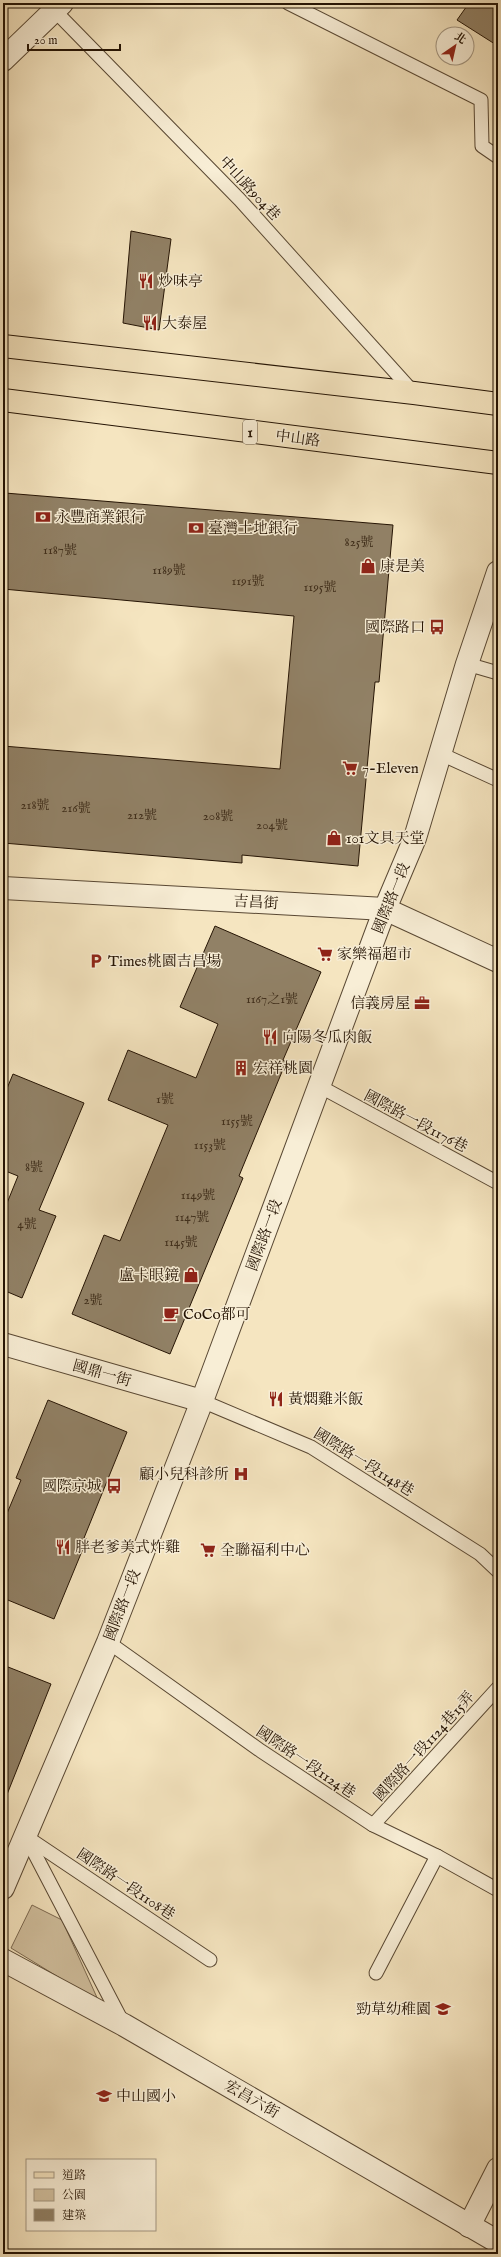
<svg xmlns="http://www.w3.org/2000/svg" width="501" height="2257" viewBox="0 0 501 2257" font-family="'IM FELL English','Noto Serif TC',serif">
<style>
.green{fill:#d2c1a0;stroke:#7c6a52}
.building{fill:#918166;stroke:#251404}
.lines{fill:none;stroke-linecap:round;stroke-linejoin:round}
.service-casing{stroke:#594833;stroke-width:15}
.minor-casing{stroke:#594833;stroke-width:24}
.tertiary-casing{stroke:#594833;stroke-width:24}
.primary-casing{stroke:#251404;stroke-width:24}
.service{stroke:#f8eed6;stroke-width:13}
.minor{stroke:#f8eed6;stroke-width:22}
.tertiary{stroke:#f8eed6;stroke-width:22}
.primary{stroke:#f5e5c0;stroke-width:22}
.labels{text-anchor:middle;stroke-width:3;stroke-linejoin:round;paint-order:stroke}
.number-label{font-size:13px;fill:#402f1c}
.shield{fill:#f8eed6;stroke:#645543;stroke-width:1}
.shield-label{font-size:14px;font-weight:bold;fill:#251404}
.street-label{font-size:15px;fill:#251404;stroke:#f8eed6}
.poi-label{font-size:15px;fill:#251404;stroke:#f8eed6;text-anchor:start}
</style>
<rect width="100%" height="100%" fill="#f5e5c0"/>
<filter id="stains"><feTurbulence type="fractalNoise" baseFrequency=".005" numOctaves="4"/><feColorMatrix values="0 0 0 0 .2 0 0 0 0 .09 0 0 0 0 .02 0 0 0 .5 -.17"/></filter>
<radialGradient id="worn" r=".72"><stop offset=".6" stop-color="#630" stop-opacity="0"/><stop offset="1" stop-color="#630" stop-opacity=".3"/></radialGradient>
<polygon class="green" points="32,1905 62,1920 99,2002 11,1948"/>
<g class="building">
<polygon points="469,3 498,3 498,46 457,20"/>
<polygon points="131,231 171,239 159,330 123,323"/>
<polygon points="5,493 393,525 379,682 375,682 358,866 242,855 242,863 3,843 3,746 280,769 294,616 3,589 3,520"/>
<polygon points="215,926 321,972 283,1060 286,1062 239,1176 243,1178 170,1354 72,1314 104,1235 120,1241 168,1125 108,1100 128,1050 196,1078 218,1024 180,1007"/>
<polygon points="13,1074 84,1103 39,1210 56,1216 22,1298 3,1290 3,1213 18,1176 3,1170 3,1098"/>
<polygon points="48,1400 127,1432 84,1538 87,1539 54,1619 3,1598 3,1523 21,1480 16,1478"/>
<polygon points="3,1665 51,1684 4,1802 3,1802"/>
</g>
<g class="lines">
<g class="service-casing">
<g id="service">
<polyline points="288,3 481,100 482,146 498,157"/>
<polyline points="55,11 240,200 414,393"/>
<polyline points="467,664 498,673"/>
<polyline points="441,754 498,780"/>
<polyline points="319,1086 498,1183"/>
<polyline points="202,1401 311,1447 480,1554 498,1571"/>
<polyline points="108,1642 261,1751 373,1825 437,1856 498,1890"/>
<polyline points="373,1825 498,1688"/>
<polyline points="25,1836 210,1960"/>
<polyline points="26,1837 123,2023"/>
<polyline points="376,1973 437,1856"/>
</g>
</g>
<g class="minor-casing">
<g id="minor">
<polyline points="3,60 62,3"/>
<polyline points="3,888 385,909 498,961"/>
<polyline points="3,1344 202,1401"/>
<polyline points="3,1960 124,2025 498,2242"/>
<polyline points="469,2226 498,2169"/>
</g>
</g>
<g class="tertiary-casing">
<polyline id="tertiary" points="3,1888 108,1642 202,1401 385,909 415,838 467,664 498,572"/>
</g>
<g class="primary-casing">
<g id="primary">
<polyline points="3,346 414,393 498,404"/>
<polyline points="3,400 498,463"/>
</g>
</g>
<use href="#service" class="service"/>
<use href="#minor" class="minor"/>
<use href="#tertiary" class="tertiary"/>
<use href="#primary" class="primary"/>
</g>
<defs>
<g id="restaurant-bare" transform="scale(1.2)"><path d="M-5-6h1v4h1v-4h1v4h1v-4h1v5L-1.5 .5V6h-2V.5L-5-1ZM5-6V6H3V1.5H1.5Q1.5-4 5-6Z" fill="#8f2418" stroke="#f8eed6" stroke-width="2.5" paint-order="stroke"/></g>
<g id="bank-bare" transform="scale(1.2)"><path d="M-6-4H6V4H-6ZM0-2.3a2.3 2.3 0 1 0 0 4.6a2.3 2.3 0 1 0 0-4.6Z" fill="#8f2418" stroke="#f8eed6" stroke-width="2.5" paint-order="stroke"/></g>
<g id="shop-bare" transform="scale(1.2)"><path d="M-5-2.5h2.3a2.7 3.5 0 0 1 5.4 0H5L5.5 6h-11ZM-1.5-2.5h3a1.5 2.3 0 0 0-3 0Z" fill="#8f2418" stroke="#f8eed6" stroke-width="2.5" paint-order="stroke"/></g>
<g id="bus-bare" transform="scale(1.2)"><path d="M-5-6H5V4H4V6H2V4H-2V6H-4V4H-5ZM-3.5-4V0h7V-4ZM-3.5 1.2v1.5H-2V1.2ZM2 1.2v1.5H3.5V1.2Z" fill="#8f2418" stroke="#f8eed6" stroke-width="2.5" paint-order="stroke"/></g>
<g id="supermarket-bare" transform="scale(1.2)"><path d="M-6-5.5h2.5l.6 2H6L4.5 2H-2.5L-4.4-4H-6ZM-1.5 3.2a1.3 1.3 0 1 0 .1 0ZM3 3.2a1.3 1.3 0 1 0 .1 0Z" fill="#8f2418" stroke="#f8eed6" stroke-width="2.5" paint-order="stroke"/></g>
<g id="parking-bare" transform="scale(1.2)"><path d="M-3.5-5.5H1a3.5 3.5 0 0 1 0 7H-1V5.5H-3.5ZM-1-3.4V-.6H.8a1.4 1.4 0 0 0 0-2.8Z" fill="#8f2418" stroke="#f8eed6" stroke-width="2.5" paint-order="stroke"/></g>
<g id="office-bare" transform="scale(1.2)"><path d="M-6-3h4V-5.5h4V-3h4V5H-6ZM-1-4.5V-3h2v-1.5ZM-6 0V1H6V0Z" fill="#8f2418" stroke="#f8eed6" stroke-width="2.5" paint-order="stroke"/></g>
<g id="building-bare" transform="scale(1.2)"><path d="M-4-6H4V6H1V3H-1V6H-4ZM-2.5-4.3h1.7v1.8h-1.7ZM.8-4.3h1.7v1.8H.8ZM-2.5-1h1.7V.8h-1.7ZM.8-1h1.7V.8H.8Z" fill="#8f2418" stroke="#f8eed6" stroke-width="2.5" paint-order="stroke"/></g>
<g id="cafe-bare" transform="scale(1.2)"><path d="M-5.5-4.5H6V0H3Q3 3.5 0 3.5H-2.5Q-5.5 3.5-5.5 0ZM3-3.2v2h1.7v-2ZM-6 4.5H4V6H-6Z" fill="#8f2418" stroke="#f8eed6" stroke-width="2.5" paint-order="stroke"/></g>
<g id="hospital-bare" transform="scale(1.2)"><path d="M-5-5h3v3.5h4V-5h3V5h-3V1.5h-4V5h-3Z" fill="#8f2418" stroke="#f8eed6" stroke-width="2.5" paint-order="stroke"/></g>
<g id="school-bare" transform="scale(1.2)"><path d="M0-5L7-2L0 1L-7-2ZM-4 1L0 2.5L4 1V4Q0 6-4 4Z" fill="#8f2418" stroke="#f8eed6" stroke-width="2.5" paint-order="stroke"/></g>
</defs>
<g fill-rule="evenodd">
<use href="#restaurant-bare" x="146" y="281"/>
<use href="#restaurant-bare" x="150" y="323"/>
<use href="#bank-bare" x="43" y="517"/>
<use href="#bank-bare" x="196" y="528"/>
<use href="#shop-bare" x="368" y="566"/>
<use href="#bus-bare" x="437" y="627"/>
<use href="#supermarket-bare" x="350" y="768"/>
<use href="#shop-bare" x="334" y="838"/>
<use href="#supermarket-bare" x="325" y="954"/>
<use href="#parking-bare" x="96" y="961"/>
<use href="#office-bare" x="422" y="1003"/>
<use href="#restaurant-bare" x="270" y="1037"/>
<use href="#building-bare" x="241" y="1068"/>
<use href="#shop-bare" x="191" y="1275"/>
<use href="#cafe-bare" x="171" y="1314"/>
<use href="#restaurant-bare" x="276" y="1399"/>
<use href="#hospital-bare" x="241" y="1474"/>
<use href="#bus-bare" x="114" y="1486"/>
<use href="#restaurant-bare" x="63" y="1547"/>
<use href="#supermarket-bare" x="208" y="1550"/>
<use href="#school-bare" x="443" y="2009"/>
<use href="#school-bare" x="104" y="2096"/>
</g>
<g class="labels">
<g class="number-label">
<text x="359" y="546">825號</text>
<text x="60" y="554">1187號</text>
<text x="169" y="574">1189號</text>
<text x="248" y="585">1191號</text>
<text x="320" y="591">1195號</text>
<text x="35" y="809">218號</text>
<text x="76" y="812">216號</text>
<text x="142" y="819">212號</text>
<text x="218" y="820">208號</text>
<text x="272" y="829">204號</text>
<text x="272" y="1003">1167之1號</text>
<text x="165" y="1103">1號</text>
<text x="237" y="1125">1155號</text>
<text x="210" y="1149">1153號</text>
<text x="34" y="1171">8號</text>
<text x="198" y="1199">1149號</text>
<text x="192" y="1221">1147號</text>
<text x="27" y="1228">4號</text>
<text x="181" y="1246">1145號</text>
<text x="93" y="1304">2號</text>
</g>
<rect class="shield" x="243" y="420" width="14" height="24" rx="3"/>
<g class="shield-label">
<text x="250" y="437">1</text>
</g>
<g class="street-label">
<text transform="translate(250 188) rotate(47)" y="5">中山路904巷</text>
<text transform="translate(298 438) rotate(7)" y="5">中山路</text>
<text transform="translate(391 898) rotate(-68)" y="5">國際路一段</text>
<text transform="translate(256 902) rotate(3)" y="5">吉昌街</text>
<text transform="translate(416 1121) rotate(28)" y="5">國際路一段1176巷</text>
<text transform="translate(264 1235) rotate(-70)" y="5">國際路一段</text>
<text transform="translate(102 1373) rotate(16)" y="5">國鼎一街</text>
<text transform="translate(364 1462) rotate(32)" y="5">國際路一段1148巷</text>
<text transform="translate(122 1605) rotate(-69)" y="5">國際路一段</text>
<text transform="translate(424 1746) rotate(-48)" y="5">國際路一段1124巷15弄</text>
<text transform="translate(306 1762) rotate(34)" y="5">國際路一段1124巷</text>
<text transform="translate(126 1884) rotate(34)" y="5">國際路一段1108巷</text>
<text transform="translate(252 2099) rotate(30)" y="5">宏昌六街</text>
</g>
<g class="poi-label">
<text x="158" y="286">炒味亭</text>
<text x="162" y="328">大泰屋</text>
<text x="55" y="522">永豐商業銀行</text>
<text x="208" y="533">臺灣土地銀行</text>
<text x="380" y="571">康是美</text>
<text x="425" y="632" text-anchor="end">國際路口</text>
<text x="362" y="773">7-Eleven</text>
<text x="346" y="843">101文具天堂</text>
<text x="337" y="959">家樂福超市</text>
<text x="108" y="966">Times桃園吉昌場</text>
<text x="410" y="1008" text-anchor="end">信義房屋</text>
<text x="282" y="1042">向陽冬瓜肉飯</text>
<text x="253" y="1073">宏祥桃園</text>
<text x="179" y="1280" text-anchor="end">盧卡眼鏡</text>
<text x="183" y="1319">CoCo都可</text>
<text x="288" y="1404">黃燜雞米飯</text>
<text x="229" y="1479" text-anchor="end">顧小兒科診所</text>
<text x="102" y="1491" text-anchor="end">國際京城</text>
<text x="75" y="1552">胖老爹美式炸雞</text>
<text x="220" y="1555">全聯福利中心</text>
<text x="431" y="2014" text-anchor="end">勁草幼稚園</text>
<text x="116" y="2101">中山國小</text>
</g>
</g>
<rect width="501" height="2257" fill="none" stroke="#f5e5c0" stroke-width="16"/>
<rect x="4" y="4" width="493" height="2249" fill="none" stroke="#251404" stroke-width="2"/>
<rect x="8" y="8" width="485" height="2241" fill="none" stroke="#251404"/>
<rect x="26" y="2159" width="130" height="72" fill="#f8eed6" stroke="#a49782"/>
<rect x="34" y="2172" width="20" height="6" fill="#f5e5c0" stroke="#a49782"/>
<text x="62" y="2179" font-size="12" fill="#251404">道路</text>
<rect x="34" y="2189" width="20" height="12" fill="#d2c1a0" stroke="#a49782"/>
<text x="62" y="2199" font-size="12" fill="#251404">公園</text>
<rect x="34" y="2209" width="20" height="12" fill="#918166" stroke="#a49782"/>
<text x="62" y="2219" font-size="12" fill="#251404">建築</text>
<g transform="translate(455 46) rotate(34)"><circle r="19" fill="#f8eed6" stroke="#a49782"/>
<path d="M0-3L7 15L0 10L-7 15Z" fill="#8f2418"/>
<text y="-6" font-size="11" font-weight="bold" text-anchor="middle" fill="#251404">北</text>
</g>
<path d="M28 44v6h92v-6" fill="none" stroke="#251404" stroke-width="2"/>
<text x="34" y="44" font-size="12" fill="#251404" stroke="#f8eed6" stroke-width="3" paint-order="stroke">20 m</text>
<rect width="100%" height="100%" filter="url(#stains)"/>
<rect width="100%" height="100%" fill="url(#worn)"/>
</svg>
